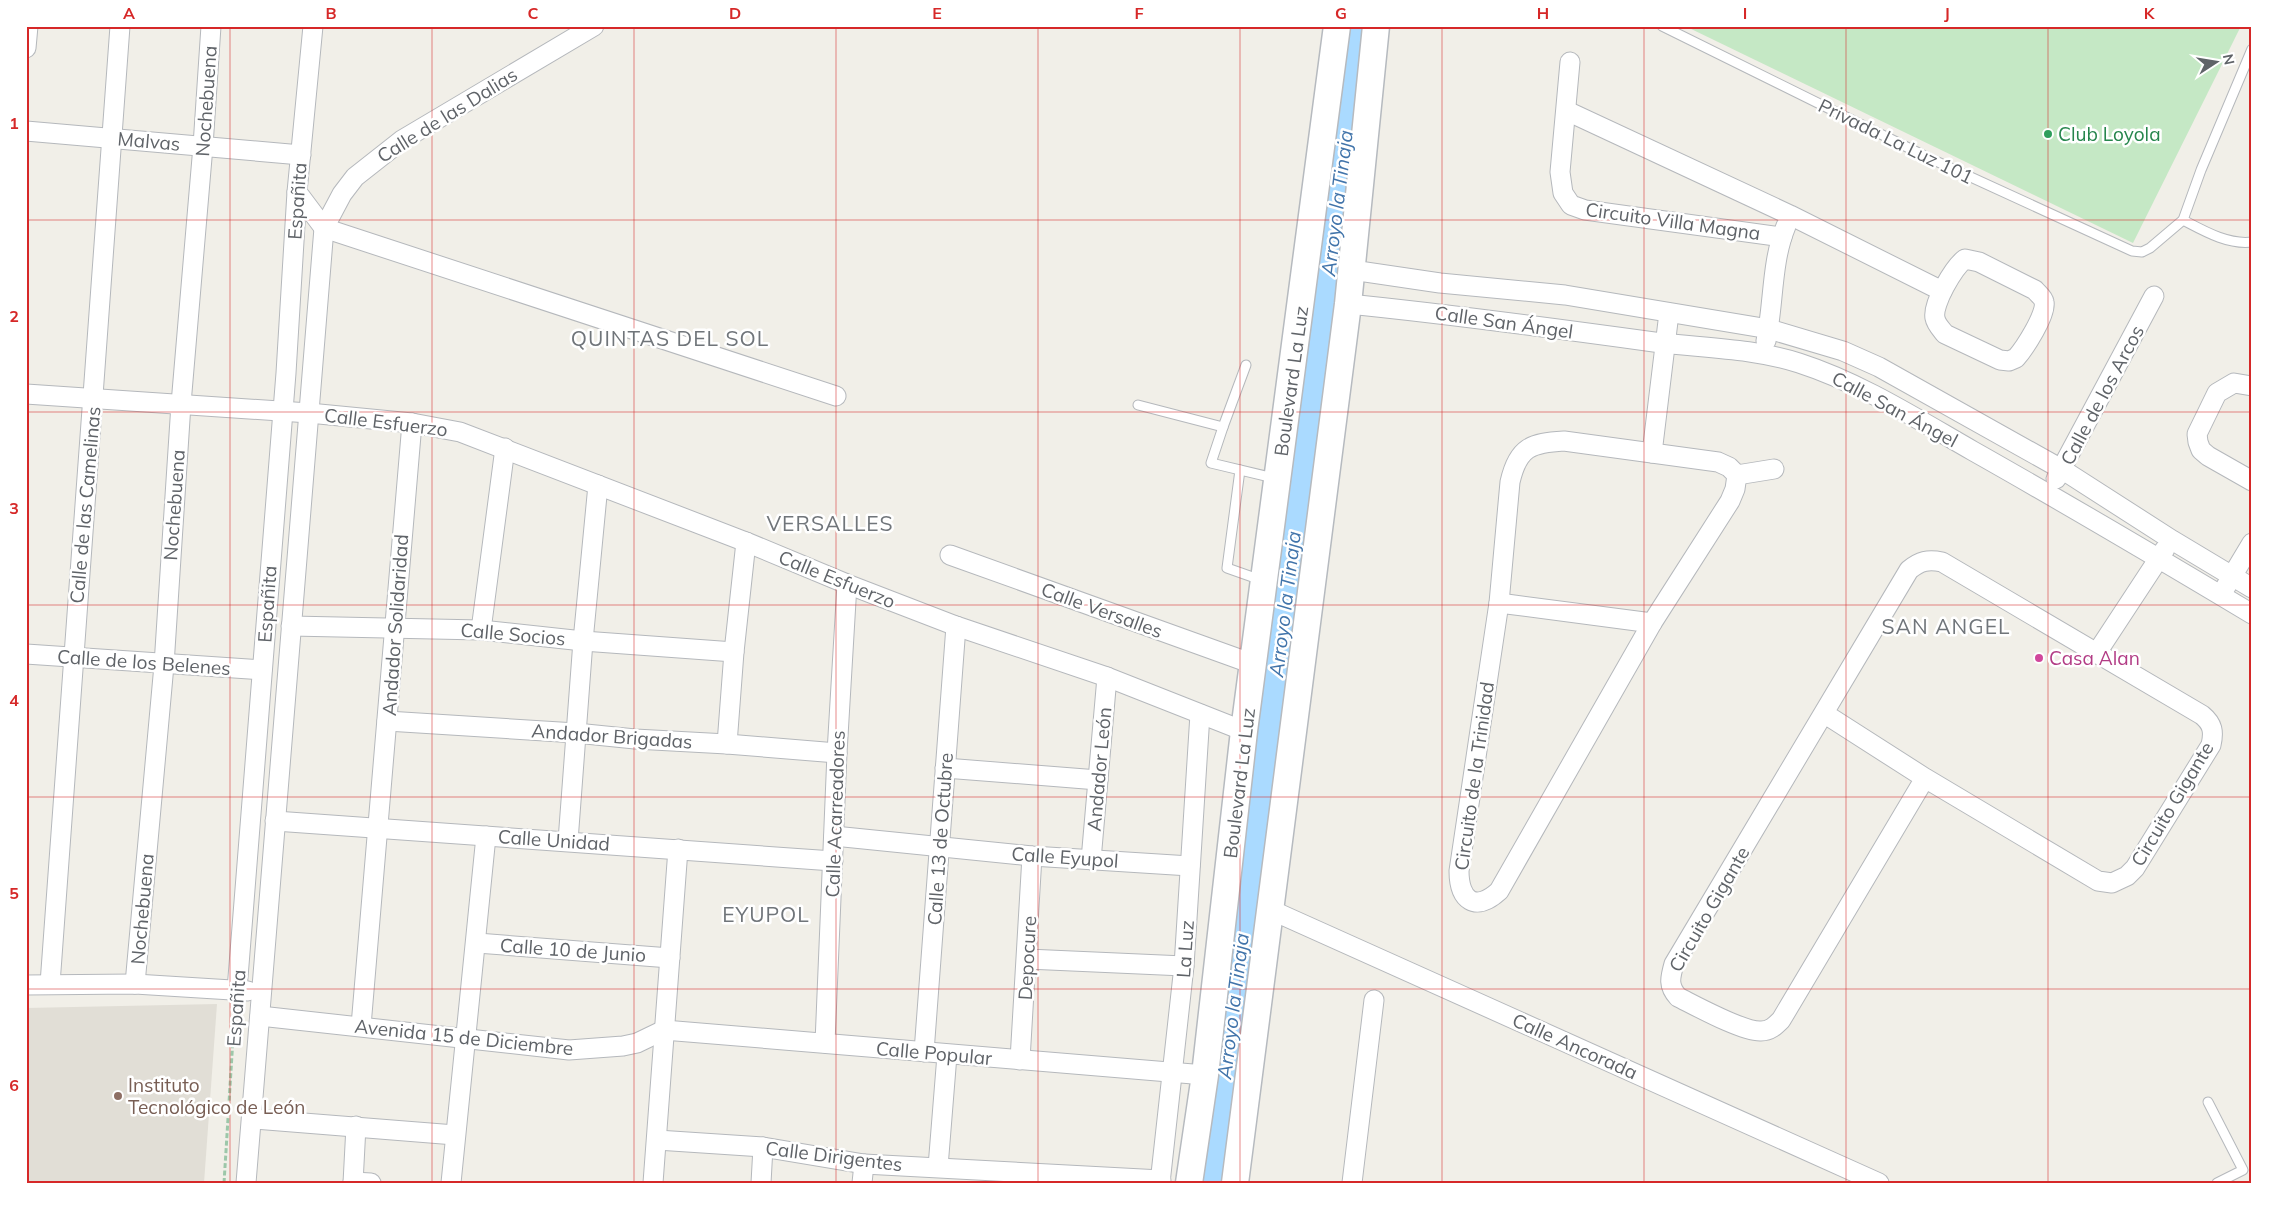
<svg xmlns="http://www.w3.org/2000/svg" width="2278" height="1209" viewBox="0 0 2278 1209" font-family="Mulish,sans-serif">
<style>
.education{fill:#e1ded6}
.green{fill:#c5e8c5}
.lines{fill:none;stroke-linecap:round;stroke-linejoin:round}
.river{stroke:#aadaff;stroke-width:32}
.service-casing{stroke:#b5b8bc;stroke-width:11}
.minor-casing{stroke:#b5b8bc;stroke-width:21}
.secondary-casing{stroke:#b6babf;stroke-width:29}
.path{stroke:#9cc7a9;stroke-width:3;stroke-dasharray:5 2.5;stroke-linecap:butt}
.service{stroke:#fff;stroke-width:9}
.minor{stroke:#fff;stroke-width:19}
.secondary{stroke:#fff;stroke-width:26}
.grid{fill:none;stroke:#d62828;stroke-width:1;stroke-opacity:0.55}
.leisure-dot{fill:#2e9e5b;stroke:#fff;stroke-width:2}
.hotel-dot{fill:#d1479c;stroke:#fff;stroke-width:2}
.education-dot{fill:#8d6e63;stroke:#fff;stroke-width:2}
.labels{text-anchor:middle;stroke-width:5;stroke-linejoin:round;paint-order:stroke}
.street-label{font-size:19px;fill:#5f6368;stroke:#fff}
.leisure-label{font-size:19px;fill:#27864d;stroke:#fff;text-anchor:start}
.hotel-label{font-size:19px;fill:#b23c85;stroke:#fff;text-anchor:start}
.education-label{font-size:19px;fill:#785e54;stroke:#fff;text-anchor:start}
.water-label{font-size:20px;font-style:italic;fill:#4174aa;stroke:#fff}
.quarter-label{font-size:21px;letter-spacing:1px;fill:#70757a;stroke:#fff}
.neatline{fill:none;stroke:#d62828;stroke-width:2}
.grid-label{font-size:16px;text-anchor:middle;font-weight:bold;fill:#d62828}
</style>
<rect width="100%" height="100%" fill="#f1efe8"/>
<polygon class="education" points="217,1004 204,1183 26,1183 26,1008"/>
<polygon class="green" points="1685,26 2241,26 2133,243"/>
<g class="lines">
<polyline class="river" points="1210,1183 1355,79 1360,26"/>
<g class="service-casing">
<g id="service">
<polyline points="1662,26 1927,157 2132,251 2142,252 2150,248 2183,220 2201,170 2252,49"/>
<path d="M 2183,220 C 2204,231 2228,245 2252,242"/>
<polyline points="1138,405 1223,427 1246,365"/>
<polyline points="1223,427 1211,463 1274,478"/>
<polyline points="1240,470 1227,568 1261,580"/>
<polyline points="2208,1102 2243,1170 2217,1183"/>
</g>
</g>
<g class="minor-casing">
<g id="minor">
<polyline points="26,48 28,26"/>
<polyline points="1570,62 1560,172 1563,193 1571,205 1585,210 1782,237"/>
<polyline points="1567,111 1790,215 1942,291"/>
<polyline points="26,131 301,155"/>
<polyline points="297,192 324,228 836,396"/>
<path d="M 1965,259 L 1979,262 L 2035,290 C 2038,294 2043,297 2044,302 C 2047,314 2024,349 2016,358 L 2009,361 L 2000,360 L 1945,334 C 1941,329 1936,324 1935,318 C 1932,304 1954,267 1965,259 Z"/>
<polyline points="1352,270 1440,283 1565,295 1769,329 1843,351 1879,367 2063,470 2172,540 2252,588"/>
<path d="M 1348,304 C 1450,314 1552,328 1654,342 C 1702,348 1753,348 1799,363 C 1861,383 1917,419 1973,451 C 2067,504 2160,559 2252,614"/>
<path d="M 1766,341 C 1774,304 1771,262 1786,226"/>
<polyline points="2252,386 2234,383 2217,393 2197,434 2198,442 2201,450 2208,456 2252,481"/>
<polyline points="26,394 309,413 412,423 460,432 746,542 847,584 956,626 1107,677 1244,731"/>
<path d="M 1564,441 L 1718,462 L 1729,467 L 1737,475 L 1735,489 L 1730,501 L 1652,623 L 1499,891 C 1475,913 1459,900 1459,871 L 1499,603 L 1510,482 C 1518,447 1531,443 1564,441 Z"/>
<polyline points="1652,453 1669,313"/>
<polyline points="1737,475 1774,469"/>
<polyline points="2056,479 2154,296"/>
<polyline points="950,555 1253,664"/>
<polyline points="2225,588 2252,543"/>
<polyline points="1499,603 1652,623"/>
<polyline points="291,626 481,630 583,641 734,652"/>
<polyline points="481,630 505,448"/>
<polyline points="26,654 262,670"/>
<polyline points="2096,654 2165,549"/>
<path d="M 1825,714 L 1925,778 L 2098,881 L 2112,883 L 2127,876 L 2135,868 L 2211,745 C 2214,732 2213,724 2202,715 L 1942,562 C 1928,559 1920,561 1909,570 L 1674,964 C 1670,978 1668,986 1678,997 C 1696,1006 1743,1032 1761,1031 C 1770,1031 1775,1026 1781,1020 L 1925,778"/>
<polyline points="387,721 576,733 635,739 727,744 837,753"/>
<polyline points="727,744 734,652 746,542"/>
<polyline points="945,768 1098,780"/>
<polyline points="275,821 833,861"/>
<polyline points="834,836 1032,856 1190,866"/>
<polyline points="568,841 583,641 598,485"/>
<polyline points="1091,860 1107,677"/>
<polyline points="1271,910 1879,1183"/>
<polyline points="477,943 670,958"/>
<polyline points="1027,959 1184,966"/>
<polyline points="50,984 120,26"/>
<polyline points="135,984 164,665 181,404 203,146 211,26"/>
<polyline points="26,985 135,984 248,991"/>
<polyline points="237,990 286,373 297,192 313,26"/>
<polyline points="260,1016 569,1050 623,1046 637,1043 664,1030 1205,1075"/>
<polyline points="361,1026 412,423"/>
<polyline points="825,1043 837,753 847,584"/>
<polyline points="924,1052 956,626"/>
<polyline points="1020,1060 1032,856"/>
<polyline points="253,1119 455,1135"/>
<polyline points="657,1140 763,1147 864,1164 1161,1180"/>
<polyline points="938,1167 947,1055"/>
<polyline points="353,1182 371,1183"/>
<polyline points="246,1183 324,228 342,194 355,177 402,140 594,26"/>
<polyline points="353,1183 356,1126"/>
<polyline points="451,1183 486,836"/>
<polyline points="653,1183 678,849"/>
<polyline points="761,1183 763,1147"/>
<polyline points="862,1183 864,1164"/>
<polyline points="1160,1183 1184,966 1200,714"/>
<polyline points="1352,1183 1374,1000"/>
</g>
</g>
<g class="secondary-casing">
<g id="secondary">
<polyline points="1189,1183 1205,1075 1244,731 1337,26"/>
<polyline points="1235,1183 1348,304 1376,26"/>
</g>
</g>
<polyline class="path" points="224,1183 235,1006"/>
<use href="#service" class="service"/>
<use href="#minor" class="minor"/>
<use href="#secondary" class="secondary"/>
</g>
<path class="grid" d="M 230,26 L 230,1183M 432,26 L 432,1183M 634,26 L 634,1183M 836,26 L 836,1183M 1038,26 L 1038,1183M 1240,26 L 1240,1183M 1442,26 L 1442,1183M 1644,26 L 1644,1183M 1846,26 L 1846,1183M 2048,26 L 2048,1183M 26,220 L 2252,220M 26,412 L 2252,412M 26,605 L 2252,605M 26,797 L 2252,797M 26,989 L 2252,989"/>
<circle class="leisure-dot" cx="2048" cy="134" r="5"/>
<circle class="hotel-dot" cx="2039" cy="658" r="5"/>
<circle class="education-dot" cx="118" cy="1096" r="5"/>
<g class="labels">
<g class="street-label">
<text transform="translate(206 101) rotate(-86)" y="7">Nochebuena</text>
<text transform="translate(447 115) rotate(-32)" y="7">Calle de las Dalias</text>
<text transform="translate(149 141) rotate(5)" y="7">Malvas</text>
<text transform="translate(1896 141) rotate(26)" y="7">Privada La Luz 101</text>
<text transform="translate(297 201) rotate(-86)" y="7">Españita</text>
<text transform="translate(1673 221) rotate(8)" y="7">Circuito Villa Magna</text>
<text transform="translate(1504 322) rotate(8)" y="7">Calle San Ángel</text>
<text transform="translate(1291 381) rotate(-82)" y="7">Boulevard La Luz</text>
<text transform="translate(2102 395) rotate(-62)" y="7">Calle de los Arcos</text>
<text transform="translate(1895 409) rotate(28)" y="7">Calle San Ángel</text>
<text transform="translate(386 422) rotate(7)" y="7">Calle Esfuerzo</text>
<text transform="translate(85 505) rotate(-85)" y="7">Calle de las Camelinas</text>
<text transform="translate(174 505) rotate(-86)" y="7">Nochebuena</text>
<text transform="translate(837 579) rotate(22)" y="7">Calle Esfuerzo</text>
<text transform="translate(267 604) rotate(-86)" y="7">Españita</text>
<text transform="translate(1102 610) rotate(20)" y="7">Calle Versalles</text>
<text transform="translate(395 625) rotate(-86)" y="7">Andador Solidaridad</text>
<text transform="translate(513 634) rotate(5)" y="7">Calle Socios</text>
<text transform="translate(144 662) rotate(4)" y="7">Calle de los Belenes</text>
<text transform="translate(612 736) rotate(4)" y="7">Andador Brigadas</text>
<text transform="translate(1099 769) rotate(-85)" y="7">Andador León</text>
<text transform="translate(1474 776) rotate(-82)" y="7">Circuito de la Trinidad</text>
<text transform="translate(1239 783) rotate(-83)" y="7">Boulevard La Luz</text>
<text transform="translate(2172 804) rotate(-59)" y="7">Circuito Gigante</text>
<text transform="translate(835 814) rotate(-88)" y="7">Calle Acarreadores</text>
<text transform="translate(940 839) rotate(-86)" y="7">Calle 13 de Octubre</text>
<text transform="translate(554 840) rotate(4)" y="7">Calle Unidad</text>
<text transform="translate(1065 857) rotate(4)" y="7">Calle Eyupol</text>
<text transform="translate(142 909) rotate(-85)" y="7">Nochebuena</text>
<text transform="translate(1709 909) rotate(-60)" y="7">Circuito Gigante</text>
<text transform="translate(1185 949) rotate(-86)" y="7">La Luz</text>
<text transform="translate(573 950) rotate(4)" y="7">Calle 10 de Junio</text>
<text transform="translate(1027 958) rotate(-87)" y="7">Depocure</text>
<text transform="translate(236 1008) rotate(-86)" y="7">Españita</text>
<text transform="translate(464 1037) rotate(6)" y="7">Avenida 15 de Diciembre</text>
<text transform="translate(1575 1046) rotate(24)" y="7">Calle Ancorada</text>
<text transform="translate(934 1053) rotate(5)" y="7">Calle Popular</text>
<text transform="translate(834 1156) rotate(7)" y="7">Calle Dirigentes</text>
</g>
<g class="leisure-label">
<text x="2058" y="141">Club Loyola</text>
</g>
<g class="hotel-label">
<text x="2049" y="665">Casa Alan</text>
</g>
<g class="education-label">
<text x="128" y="1092">Instituto<tspan x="128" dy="22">Tecnológico de León</tspan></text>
</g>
<g class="water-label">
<text transform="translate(1337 203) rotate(-83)" y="7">Arroyo la Tinaja</text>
<text transform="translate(1285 604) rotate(-83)" y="7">Arroyo la Tinaja</text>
<text transform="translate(1233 1006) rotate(-83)" y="7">Arroyo la Tinaja</text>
</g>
<g class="quarter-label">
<text x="670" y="346">QUINTAS DEL SOL</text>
<text x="830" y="531">VERSALLES</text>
<text x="1946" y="634">SAN ANGEL</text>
<text x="766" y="922">EYUPOL</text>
</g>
</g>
<rect width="2278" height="1209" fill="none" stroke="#ffffff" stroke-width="55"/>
<g transform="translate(2216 62) rotate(78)" stroke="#ffffff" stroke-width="4" paint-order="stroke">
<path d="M0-4L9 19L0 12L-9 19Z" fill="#5f6368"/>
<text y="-8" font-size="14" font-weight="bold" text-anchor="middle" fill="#5f6368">N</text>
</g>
<rect x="28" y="28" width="2222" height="1154" class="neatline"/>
<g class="grid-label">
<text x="129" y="19">A</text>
<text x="331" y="19">B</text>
<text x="533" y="19">C</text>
<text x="735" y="19">D</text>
<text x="937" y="19">E</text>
<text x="1139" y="19">F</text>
<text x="1341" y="19">G</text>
<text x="1543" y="19">H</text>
<text x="1745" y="19">I</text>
<text x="1947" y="19">J</text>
<text x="2149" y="19">K</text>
<text x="14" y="129">1</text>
<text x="14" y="322">2</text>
<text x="14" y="514">3</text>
<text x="14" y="706">4</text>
<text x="14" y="899">5</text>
<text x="14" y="1091">6</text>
</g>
</svg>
